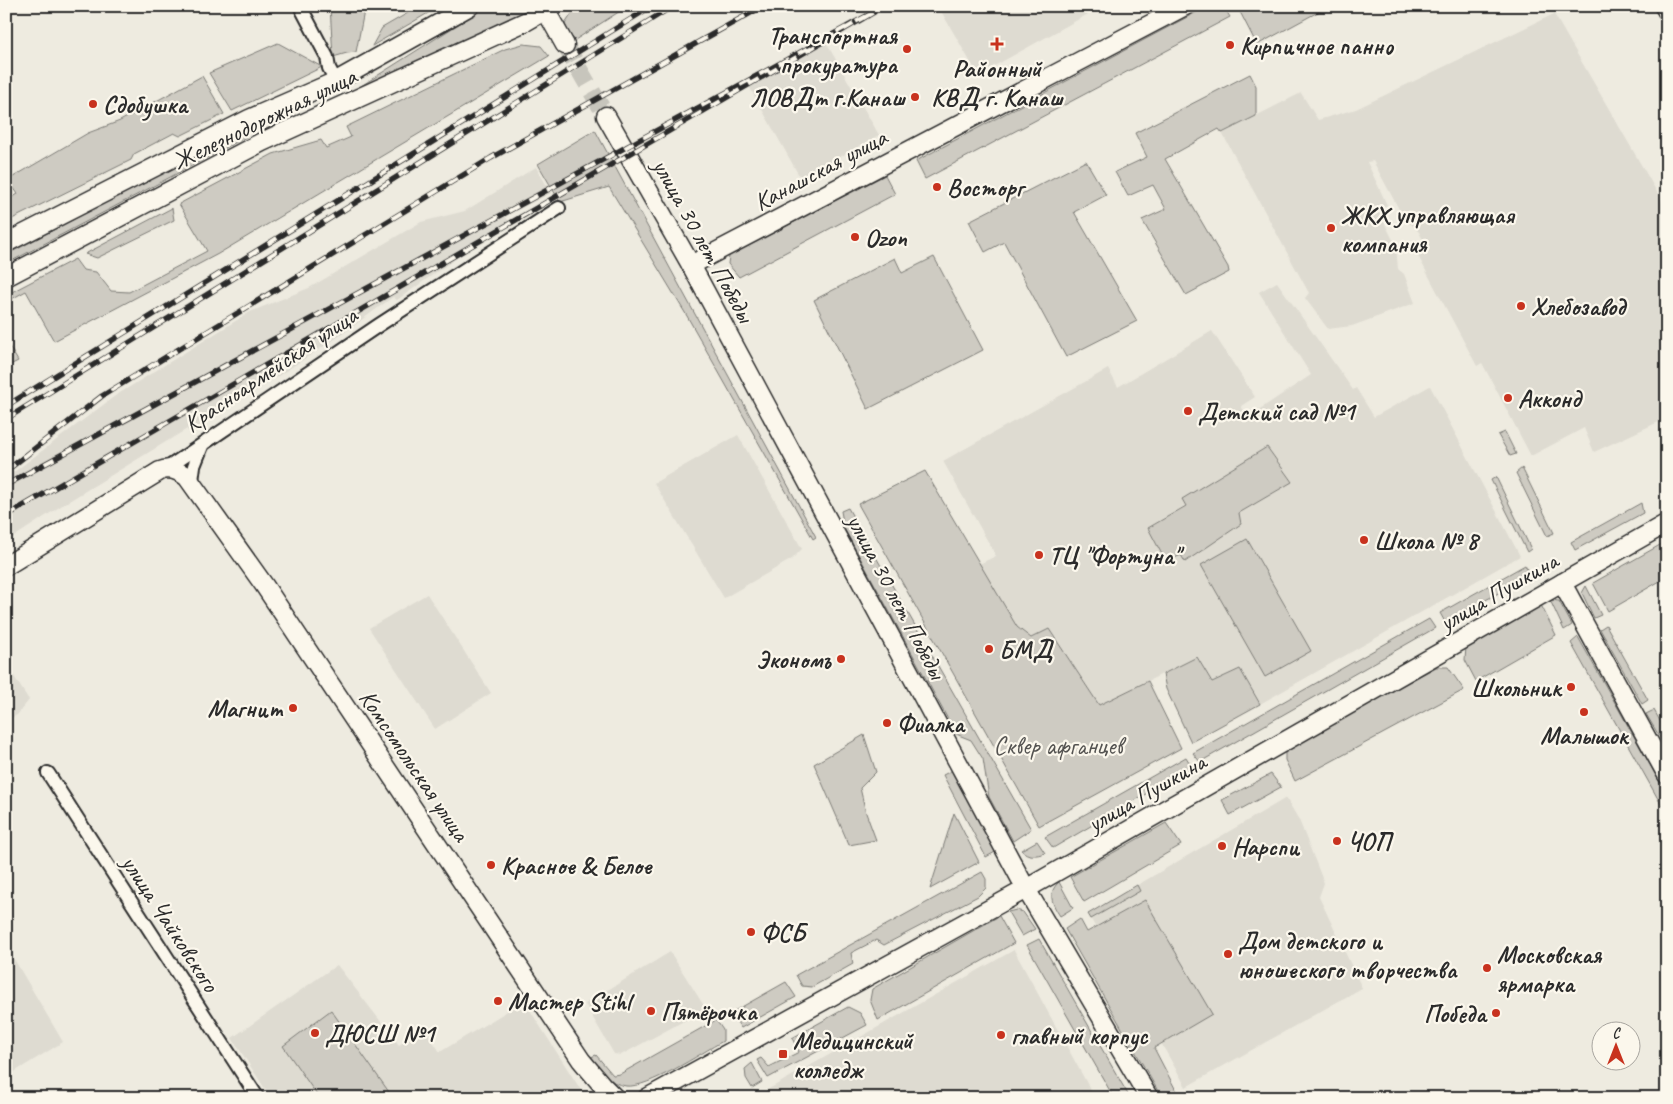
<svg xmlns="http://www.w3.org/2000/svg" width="1673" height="1104" viewBox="0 0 1673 1104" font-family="Caveat,sans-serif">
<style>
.built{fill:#dedbd1;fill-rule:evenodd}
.green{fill:#cecbc2;stroke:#7c7b76}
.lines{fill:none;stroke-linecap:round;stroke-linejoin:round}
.secondary-tunnel{stroke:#c7c5bc;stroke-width:18;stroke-dasharray:18 9;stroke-linecap:butt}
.street-casing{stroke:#2b2b2b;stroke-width:16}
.secondary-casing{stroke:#2b2b2b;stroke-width:21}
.street{stroke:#fbf7ec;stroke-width:12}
.secondary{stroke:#fbf7ec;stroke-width:18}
.rail-casing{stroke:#2b2b2b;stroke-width:5.5}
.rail{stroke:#fbf7ec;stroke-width:4;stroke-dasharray:11;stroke-linecap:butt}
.poi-dot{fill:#c8321e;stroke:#fbf7ec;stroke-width:2}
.labels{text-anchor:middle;stroke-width:4.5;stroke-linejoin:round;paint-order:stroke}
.poi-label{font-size:25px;font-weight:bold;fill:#2b2b2b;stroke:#fbf7ec;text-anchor:start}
.street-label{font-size:25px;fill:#2b2b2b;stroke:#fbf7ec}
.park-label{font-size:25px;fill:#545351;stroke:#fbf7ec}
</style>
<rect width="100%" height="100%" fill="#eeebe0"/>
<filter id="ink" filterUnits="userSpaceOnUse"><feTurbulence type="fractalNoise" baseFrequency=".02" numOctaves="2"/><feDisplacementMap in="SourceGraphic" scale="10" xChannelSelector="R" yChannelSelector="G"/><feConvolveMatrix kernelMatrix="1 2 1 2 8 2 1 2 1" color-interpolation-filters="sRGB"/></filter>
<g filter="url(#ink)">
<g class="built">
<polygon points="938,6 1084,6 1088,14 978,75"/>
<polygon points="1554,14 1665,206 1667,212 1667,418 1594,452 1584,428 1531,456 1489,376 1482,363 1477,366 1418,256 1428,250 1419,232 1411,224 1399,219 1397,215 1401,213 1373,161 1367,162 1387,205 1378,210 1396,246 1398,269 1404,274 1415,303 1352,326 1328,329 1305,298 1309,293 1222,133 1301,93 1318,120 1356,109"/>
<polygon points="824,39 879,135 801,179 746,81"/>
<polygon points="536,167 551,193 505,216 509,221 397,300 393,297 338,337 244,398 189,432 187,429 64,504 6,542 6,478 115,396 250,312 309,288 421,222 465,211"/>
<path d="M 1277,282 L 1353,390 L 1356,388 L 1374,417 L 1430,386 L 1520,556 L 1260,704 L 1240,669 L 1212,682 L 1197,657 L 1099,705 L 1049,629 L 1031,638 L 1017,627 L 979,564 L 996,556 L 943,461 L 1108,369 L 1118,387 L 1212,331 L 1255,397 L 1241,406 L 1247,416 L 1251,415 L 1311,375 L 1259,292 ZM 1267,447 L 1292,482 L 1239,513 L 1185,562 L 1181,555 L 1169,562 L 1148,528 L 1186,505 L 1183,499 Z"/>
<polygon points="738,435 802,549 792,559 724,598 654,483"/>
<polygon points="427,594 491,693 435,729 369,628"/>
<polygon points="6,664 29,700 17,715 6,721"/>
<polygon points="1286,798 1299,820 1324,883 1319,897 1362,988 1186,1087 1088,914"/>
<polygon points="1014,950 1095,1098 866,1098 858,1093 849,1098 753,1098"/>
<polygon points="670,952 706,1009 621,1055 614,1054 585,1004"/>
<polygon points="14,959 63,1042 6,1077 6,964"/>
<polygon points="337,965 399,1045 424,1028 440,1052 524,1001 586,1098 271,1098 232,1038"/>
</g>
<g class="green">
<polygon points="330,6 365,6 356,52 347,53 333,57"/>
<polygon points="420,6 440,6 372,46 382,28"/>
<polygon points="487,6 536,6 370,84 361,86"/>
<polygon points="577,6 628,6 575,40 569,34 565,24"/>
<polygon points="1208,6 1223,6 1230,17 925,179 916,161"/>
<polygon points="1237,6 1329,6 1257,45"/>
<polygon points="278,43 322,67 232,111 209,73"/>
<polygon points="523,44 541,46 549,56 218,254 54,341 26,291 6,302 6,295 75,259 83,270 96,272 111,291 129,292 207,251 179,204 273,154 321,140 326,148 351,137 346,127 505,49"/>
<polygon points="1250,74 1256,86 1256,116 1222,133 1219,129 1165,159 1228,267 1229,272 1186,295 1142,220 1166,209 1153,185 1128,196 1115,172 1147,157 1135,133"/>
<polygon points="202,76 224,114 180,136 174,133 134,154 131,160 6,222 6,201 18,194 8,180 88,133 120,121"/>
<polygon points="243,130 246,137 6,264 6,255"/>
<polygon points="595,130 816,537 813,539 687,316 609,187 560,202 538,164"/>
<polygon points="1086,161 1106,195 1074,212 1137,321 1066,357 1004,242 985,252 969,221"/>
<polygon points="885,175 895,194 739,277 728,264 729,256"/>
<polygon points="172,208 174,220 97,258 85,254"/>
<polygon points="934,257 983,350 868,409 814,300 895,258 902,273"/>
<polygon points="6,341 18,361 6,367"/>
<polygon points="1505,432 1516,454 1510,456 1498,435"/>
<polygon points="1267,447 1292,482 1239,513 1241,524 1185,562 1181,555 1166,562 1148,528 1186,506 1182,499"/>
<polygon points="1522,468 1554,533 1547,536 1516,473"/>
<polygon points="925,471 1017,627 1031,638 1049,629 1099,705 1148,681 1181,748 1039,826 858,504"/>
<polygon points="1496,477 1531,549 1527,552 1491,480"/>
<polygon points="1641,503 1643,513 1575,550 1571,542"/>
<polygon points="848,508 1031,829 1013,841 989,797 983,759 971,740 956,734 844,528 841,511"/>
<polygon points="1247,539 1311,651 1265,677 1201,565"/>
<polygon points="1667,541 1667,577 1608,611 1593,583"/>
<polygon points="1525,565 1530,576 1445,622 1440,613"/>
<polygon points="1586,586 1601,615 1594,618 1582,593"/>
<polygon points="1550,600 1559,601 1572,625 1564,630"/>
<polygon points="1541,605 1556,635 1476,681 1465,660 1466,647"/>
<polygon points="1429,619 1435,628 1200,762 1193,753"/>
<polygon points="1606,625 1648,700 1642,704 1600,629"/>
<polygon points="1578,637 1667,795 1667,802 1662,806 1571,643"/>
<polygon points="1197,657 1212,682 1240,669 1260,704 1191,742 1166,689 1163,674"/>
<polygon points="1436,667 1448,667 1464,690 1295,781 1285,760 1285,750"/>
<polygon points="1654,710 1667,734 1667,749 1646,714"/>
<polygon points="864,735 876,772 860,788 866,813 876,840 849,845 814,764"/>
<polygon points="1186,757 1192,767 1053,848 1045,837"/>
<polygon points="953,770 997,851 986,857 943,775"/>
<polygon points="1271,774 1281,787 1230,815 1222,800"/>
<polygon points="954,813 979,862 930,889"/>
<polygon points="1166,823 1181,845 1084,902 1070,877"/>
<path d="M 1037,841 L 1045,853 C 1036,856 1028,857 1021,850 Z"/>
<polygon points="982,872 986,879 986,888 978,896 884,945 876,940 851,953 853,964 812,987 802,986 796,975"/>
<path d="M 1059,882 L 1073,908 L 1060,916 C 1052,904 1047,893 1059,882 Z"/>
<polygon points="1137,885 1140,891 1091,919 1088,914"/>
<polygon points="1145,900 1212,1014 1154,1048 1180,1098 1162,1098 1065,929 1080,919 1087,932"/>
<polygon points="1016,910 1023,912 1035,929 1022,936 1008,912"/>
<polygon points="999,916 1014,943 878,1020 870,1000 872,989"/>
<polygon points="1039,939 1130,1098 1114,1098 1027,945"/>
<polygon points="786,982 796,997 741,1028 731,1013"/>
<polygon points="848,1007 860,1013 867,1025 768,1078 757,1060 761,1058 769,1067 799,1052 792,1038"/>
<polygon points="331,1010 389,1092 381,1098 319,1098 283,1046"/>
<path d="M 716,1020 L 723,1030 L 723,1041 C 701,1053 648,1089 626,1086 C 609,1084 599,1070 591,1057 L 596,1055 L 613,1075 L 620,1074 Z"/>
<polygon points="752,1063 762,1082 752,1088 746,1078 745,1069"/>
</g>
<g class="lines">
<polyline class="secondary-tunnel" points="565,45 606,116"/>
<g class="street-casing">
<g id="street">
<polyline points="300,6 327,57 329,68 336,81"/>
<polyline points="166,469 379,325 559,208"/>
<polyline points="192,481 194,466 202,446"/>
<polyline points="48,773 258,1098"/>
</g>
</g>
<g class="secondary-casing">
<g id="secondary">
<polyline points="1664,6 1667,11"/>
<polyline points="546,11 565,45"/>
<polyline points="606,116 691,265 1026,889 1149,1098"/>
<polyline points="6,243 249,119 336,81 470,6"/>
<polyline points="691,265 1185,6"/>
<polyline points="6,277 262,142 527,21 553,6"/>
<path d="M 6,566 L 160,471 C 169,467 179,471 187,477 L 264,585 L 581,1060 L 602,1085 L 615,1098"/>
<polyline points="1562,583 1667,775"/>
<polyline points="647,1098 1026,889 1667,523"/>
</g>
</g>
<use href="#street" class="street"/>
<use href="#secondary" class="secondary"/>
<g class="rail-casing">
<g id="rail">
<polyline points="6,406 652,6"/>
<polyline points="6,419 673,6"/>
<polyline points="6,471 102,396 491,158 763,6"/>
<polyline points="6,485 874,12 6,516"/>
</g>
</g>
<use href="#rail" class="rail"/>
</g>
</g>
<g class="poi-dot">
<path d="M994.5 36.5h5v5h5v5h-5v5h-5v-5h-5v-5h5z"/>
<circle cx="1230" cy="45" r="5"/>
<circle cx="907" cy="49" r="5"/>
<circle cx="915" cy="97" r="5"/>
<circle cx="93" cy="104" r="5"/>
<circle cx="937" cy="187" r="5"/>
<circle cx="1331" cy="228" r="5"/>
<circle cx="855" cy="237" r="5"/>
<circle cx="1521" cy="306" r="5"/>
<circle cx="1508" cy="398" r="5"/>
<circle cx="1188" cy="411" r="5"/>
<circle cx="1364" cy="540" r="5"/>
<circle cx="1039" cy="555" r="5"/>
<circle cx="989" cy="649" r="5"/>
<circle cx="841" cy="659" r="5"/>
<circle cx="1571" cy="687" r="5"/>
<circle cx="293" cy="708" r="5"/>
<circle cx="1584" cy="712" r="5"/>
<circle cx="887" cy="723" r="5"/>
<circle cx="1337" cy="841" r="5"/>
<circle cx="1222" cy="846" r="5"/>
<circle cx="491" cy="865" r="5"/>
<circle cx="751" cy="932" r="5"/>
<circle cx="1228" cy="954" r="5"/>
<circle cx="1487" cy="968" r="5"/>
<circle cx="498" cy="1001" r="5"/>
<circle cx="651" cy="1011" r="5"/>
<circle cx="1496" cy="1013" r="5"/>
<circle cx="315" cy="1033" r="5"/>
<circle cx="1001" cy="1035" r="5"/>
<rect x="778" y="1049" width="10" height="10" rx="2.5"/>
</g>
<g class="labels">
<g class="poi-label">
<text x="897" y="44" text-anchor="end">Транспортная<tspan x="897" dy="29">прокуратура</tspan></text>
<text x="1240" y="54">Кирпичное панно</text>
<text x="997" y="77" text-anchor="middle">Районный<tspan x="997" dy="29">КВД г. Канаш</tspan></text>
<text x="905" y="106" text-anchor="end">ЛОВДт г.Канаш</text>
<text x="103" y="113">Сдобушка</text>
<text x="947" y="196">Восторг</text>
<text x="1341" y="223">ЖКХ управляющая<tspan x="1341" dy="29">компания</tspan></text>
<text x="865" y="246">Ozon</text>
<text x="1531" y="315">Хлебозавод</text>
<text x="1518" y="407">Акконд</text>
<text x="1198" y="420">Детский сад №1</text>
<text x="1374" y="549">Школа № 8</text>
<text x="1049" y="564">ТЦ "Фортуна"</text>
<text x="999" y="658">БМД</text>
<text x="831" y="668" text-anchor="end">Экономъ</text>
<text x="1561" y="696" text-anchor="end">Школьник</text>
<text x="283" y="717" text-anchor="end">Магнит</text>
<text x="897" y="732">Фиалка</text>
<text x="1584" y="744" text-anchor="middle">Малышок</text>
<text x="1347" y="850">ЧОП</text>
<text x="1232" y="855">Нарспи</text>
<text x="501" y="874">Красное &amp; Белое</text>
<text x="761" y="941">ФСБ</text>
<text x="1238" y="949">Дом детского и<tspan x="1238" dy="29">юношеского творчества</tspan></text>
<text x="1497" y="963">Московская<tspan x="1497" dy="29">ярмарка</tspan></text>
<text x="508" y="1010">Мастер Stihl</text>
<text x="661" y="1020">Пятёрочка</text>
<text x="1486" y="1022" text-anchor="end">Победа</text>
<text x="325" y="1042">ДЮСШ №1</text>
<text x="1011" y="1044">главный корпус</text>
<text x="793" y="1049">Медицинский<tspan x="793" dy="29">колледж</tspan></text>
</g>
<g class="street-label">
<text transform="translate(264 118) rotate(-26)" y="9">Железнодорожная улица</text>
<text transform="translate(820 169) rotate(-28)" y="9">Канашская улица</text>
<text transform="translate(704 240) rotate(61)" y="9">улица 30 лет Победы</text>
<text transform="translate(270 369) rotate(-34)" y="9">Красноармейская улица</text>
<text transform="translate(1498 591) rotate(-30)" y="9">улица Пушкина</text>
<text transform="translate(897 596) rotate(62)" y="9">улица 30 лет Победы</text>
<text transform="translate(415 765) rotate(56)" y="9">Комсомольская улица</text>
<text transform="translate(1146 792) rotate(-30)" y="9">улица Пушкина</text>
<text transform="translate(171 923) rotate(57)" y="9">улица Чайковского</text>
</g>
<g class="park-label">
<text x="1058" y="754">Сквер афганцев</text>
</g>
</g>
<rect width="1673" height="1104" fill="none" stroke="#fbf7ec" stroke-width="25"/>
<rect x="12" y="12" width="1648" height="1079" fill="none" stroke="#2b2b2b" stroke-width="2" filter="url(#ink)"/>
<g transform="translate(1616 1046)"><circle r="24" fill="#fbf7ec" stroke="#a8a59f"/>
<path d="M0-4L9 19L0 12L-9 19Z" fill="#c8321e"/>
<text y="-8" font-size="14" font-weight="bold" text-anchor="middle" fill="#2b2b2b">С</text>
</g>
</svg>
